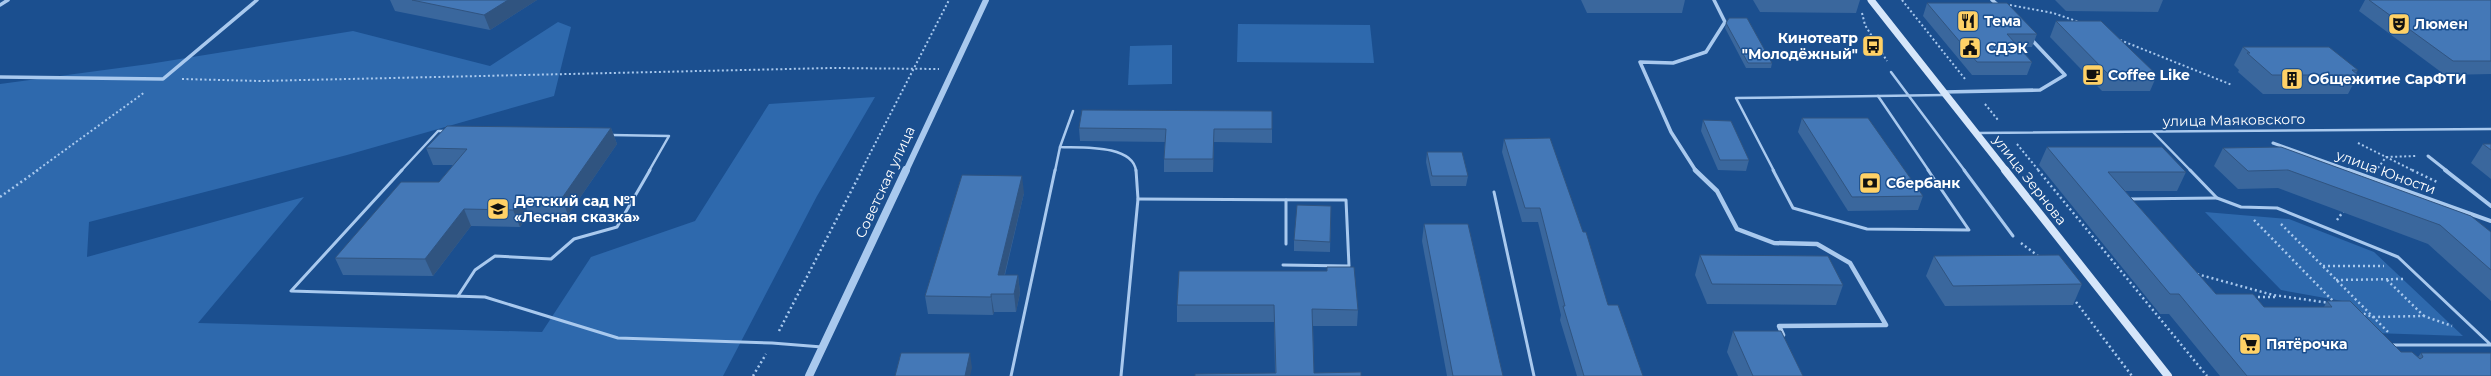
<svg xmlns="http://www.w3.org/2000/svg" width="2491" height="376" viewBox="0 0 2491 376" font-family="Montserrat,sans-serif">
<style>
.green{fill:#2e69ad}
.lines{fill:none;stroke-linecap:round;stroke-linejoin:round}
.path-far1{stroke:#a9c9ee;stroke-width:2;stroke-dasharray:2 2.5;stroke-linecap:butt}
.path{stroke:#a9c9ee;stroke-width:2.5;stroke-dasharray:2 3;stroke-linecap:butt}
.service-far1{stroke:#a9c9ee;stroke-width:2.5}
.service{stroke:#a9c9ee;stroke-width:3}
.pedestrian-far1{stroke:#a9c9ee;stroke-width:3}
.pedestrian{stroke:#a9c9ee;stroke-width:4}
.minor-far1{stroke:#a9c9ee;stroke-width:3.5}
.minor{stroke:#a9c9ee;stroke-width:4.5}
.tertiary-far1{stroke:#a9c9ee;stroke-width:6}
.tertiary{stroke:#a9c9ee;stroke-width:8}
.secondary-far1{stroke:#d6e6fa;stroke-width:7}
.secondary{stroke:#d6e6fa;stroke-width:8}
.wall{fill:#3a679d}
.shaded-wall{fill:#305480}
.building{fill:#4478b7;stroke:#305480}
.labels{text-anchor:middle;stroke-width:3;stroke-linejoin:round;paint-order:stroke}
.poi-label{font-size:14px;font-weight:bold;fill:#fff;stroke:#1b4f8f;text-anchor:start}
.street-label{font-size:14px;fill:#fff;stroke:#1b4f8f}
</style>
<rect width="100%" height="100%" fill="#1b4f8f"/>
<g class="green">
<polygon points="558,22 571,27 554,96 347,155 89,222 87,257 304,197 198,323 542,332 591,257 695,221 769,104 875,97 817,196 723,376 0,376 0,84 149,64 353,31 490,66"/>
<polygon points="1238,24 1370,25 1374,63 1237,62"/>
<polygon points="1172,45 1172,84 1128,85 1130,46"/>
<polygon points="2205,212 2289,219 2374,252 2463,336 2374,333 2342,301 2281,290"/>
</g>
<g class="lines">
<g class="path-far1">
<polyline points="1902,0 1965,79"/>
<polyline points="2010,5 2053,13 2079,22"/>
<polyline points="1862,13 1865,25 1887,61"/>
<polyline points="2120,40 2232,85"/>
<polyline points="182,79 260,81 832,68 939,69"/>
<polyline points="1985,104 1998,120"/>
<polyline points="2358,143 2386,157 2416,156"/>
<polyline points="2017,144 2039,171"/>
<polyline points="2378,168 2386,157 2414,171"/>
<polyline points="36,171 145,92"/>
<polyline points="861,171 949,0"/>
</g>
<g class="path">
<polyline points="2038,170 2207,376"/>
<polyline points="2412,170 2437,182"/>
<polyline points="0,197 38,170"/>
<polyline points="2254,220 2334,302"/>
<polyline points="2337,220 2345,209"/>
<polyline points="2281,224 2389,333"/>
<polyline points="2021,243 2038,256"/>
<polyline points="2323,266 2384,266"/>
<polyline points="2197,274 2273,295 2330,303"/>
<polyline points="2336,280 2403,279"/>
<polyline points="2387,280 2424,316"/>
<polyline points="2253,297 2278,297"/>
<polyline points="2073,298 2132,376"/>
<polyline points="2359,312 2373,317 2424,316 2452,326"/>
<polyline points="779,331 862,170"/>
<polyline points="753,376 766,354"/>
</g>
<g class="service-far1">
<polyline points="1891,72 1965,171"/>
<polyline points="1878,96 1929,171"/>
<polyline points="1878,96 1944,95"/>
<path d="M 1073,111 L 1060,147 C 1080,148 1133,144 1136,171"/>
<polyline points="2153,132 2191,171"/>
<polyline points="1977,133 2491,129"/>
<polyline points="611,135 669,136 649,171"/>
<polyline points="401,171 438,131 445,131"/>
<polyline points="1055,171 1060,147"/>
<polyline points="1774,171 1736,98 1878,96"/>
</g>
<g class="service">
<polyline points="402,170 291,291 485,297 618,338 772,343 822,347"/>
<polyline points="1773,170 1793,208 1867,229 1969,230 1928,170"/>
<polyline points="1964,170 2013,236"/>
<polyline points="2190,170 2217,198 2241,207 2277,208 2398,257 2491,345 2390,345"/>
<polyline points="1494,192 1534,376"/>
<polyline points="1138,199 1346,200 1349,266 1283,265"/>
<polyline points="2129,199 2217,198"/>
<polyline points="1286,200 1286,244"/>
<polyline points="458,296 475,270 495,256 551,259 574,239 617,227 650,170"/>
<polyline points="1011,376 1055,170"/>
<polyline points="1121,376 1138,199 1136,170"/>
</g>
<g class="pedestrian-far1">
<polyline points="2273,143 2351,171"/>
<polyline points="2428,156 2447,171"/>
</g>
<g class="pedestrian">
<polyline points="2348,170 2491,221"/>
<polyline points="2445,170 2491,206"/>
</g>
<g class="minor-far1">
<polyline points="1992,0 1999,6"/>
<polyline points="0,5 8,0"/>
<polyline points="0,77 163,79 257,0"/>
<polyline points="1944,92 2040,90 2065,75 2030,38"/>
<polyline points="1696,171 1671,132 1640,62 1673,63 1706,52 1725,22 1714,0"/>
</g>
<polyline class="minor" points="1695,170 1717,191 1737,229 1774,243 1817,244 1850,263 1886,325 1779,326 1783,335"/>
<polyline class="tertiary-far1" points="906,171 986,0"/>
<polyline class="tertiary" points="809,376 906,170"/>
<polyline class="secondary-far1" points="1871,0 2006,171"/>
<polyline class="secondary" points="2005,170 2168,376"/>
</g>
<g class="wall">
<polygon points="390,0 537,0 490,30 395,11"/>
<polygon points="1581,0 1685,0 1682,13 1587,13"/>
<polygon points="1753,0 1860,0 1856,13 1760,12"/>
<polygon points="2055,0 2163,0 2158,12 2066,11"/>
<polygon points="2365,0 2491,0 2491,74 2445,75 2359,11"/>
<polygon points="1927,3 2037,34 2032,47 2019,47 2032,62 2027,75 1972,75 1923,16"/>
<polygon points="2056,21 2157,75 2150,91 2102,91 2050,37"/>
<polygon points="1726,23 1772,63 1771,68 1746,68 1725,28"/>
<polygon points="2243,47 2358,70 2356,73 2358,75 2348,94 2263,94 2238,72 2239,70 2234,65"/>
<polygon points="1272,111 1272,143 1214,142 1213,172 1164,172 1164,159 1165,142 1080,141 1079,128"/>
<polygon points="1802,118 1923,196 1918,210 1848,211 1798,132"/>
<polygon points="1703,120 1749,160 1746,171 1718,170 1701,131"/>
<polygon points="611,128 617,144 568,215 529,215 520,227 471,226 433,276 343,275 335,258 439,182 453,165 433,165 426,148"/>
<polygon points="1504,139 1608,305 1643,376 1577,376 1560,320 1561,315 1538,222 1522,222 1502,152"/>
<polygon points="2483,144 2491,144 2491,179 2471,163"/>
<polygon points="2047,147 2186,172 2177,191 2125,191 2216,294 2264,307 2324,307 2327,301 2401,352 2418,357 2421,353 2491,376 2220,376 2169,314 2160,314 2039,165"/>
<polygon points="2223,148 2491,232 2491,301 2428,244 2278,188 2238,189 2214,166"/>
<polygon points="1427,152 1468,176 1466,186 1431,186 1426,162"/>
<polygon points="1024,193 1005,275 1018,275 1020,293 1016,312 994,312 993,315 928,314 925,296"/>
<polygon points="1331,206 1330,252 1294,251 1294,240"/>
<polygon points="1424,224 1503,376 1447,376 1422,241"/>
<polygon points="1700,255 1843,285 1836,305 1707,304 1695,275"/>
<polygon points="1934,256 2082,284 2073,305 1945,306 1926,276"/>
<polygon points="1327,267 1358,310 1357,326 1313,326 1314,373 1275,373 1274,322 1177,322 1177,305 1327,271"/>
<polygon points="1733,331 1803,376 1738,376 1727,352"/>
</g>
<g class="shaded-wall">
<polygon points="508,0 537,0 490,30 484,15"/>
<polygon points="611,128 617,144 568,215 562,198"/>
<polygon points="1214,129 1214,142 1213,172 1213,159"/>
<polygon points="1022,176 1024,193 1000,293 998,275"/>
<polygon points="522,198 529,215 520,227 513,210"/>
<polygon points="464,209 471,226 433,276 425,259"/>
<polygon points="1018,275 1020,293 1016,312 1014,294"/>
<polygon points="991,294 994,312 993,315 991,297"/>
<polygon points="970,353 972,368 970,376 965,376"/>
</g>
<g class="building">
<polygon points="412,0 508,0 484,15"/>
<polygon points="2369,0 2491,0 2491,61 2453,61"/>
<polygon points="1927,3 2007,3 2037,34 2007,34 2032,62 1977,62"/>
<polygon points="1729,18 1747,18 1772,63 1748,63 1726,23"/>
<polygon points="2056,21 2101,21 2157,75 2109,75"/>
<polygon points="2243,47 2329,47 2358,70 2352,70 2358,75 2272,75 2247,53 2250,53"/>
<polygon points="1082,110 1272,111 1272,129 1214,129 1213,159 1164,159 1166,129 1079,128"/>
<polygon points="1802,118 1868,118 1923,196 1852,197"/>
<polygon points="1703,120 1731,121 1749,160 1720,160"/>
<polygon points="447,126 611,128 562,198 522,198 513,210 464,209 425,259 335,258 401,182 439,182 467,149 426,148"/>
<polygon points="1550,138 1583,232 1586,232 1608,305 1618,305 1643,376 1584,376 1563,306 1565,306 1540,208 1525,208 1504,139"/>
<polygon points="2483,144 2491,144 2491,150"/>
<polygon points="2047,147 2162,147 2186,172 2108,172 2216,294 2253,294 2264,307 2332,307 2327,301 2350,301 2401,352 2412,352 2420,359 2423,357 2421,353 2491,353 2491,376 2247,376 2179,294 2170,294"/>
<polygon points="2281,147 2471,216 2491,232 2491,270 2440,225 2288,170 2248,171 2223,148"/>
<polygon points="1427,152 1462,152 1468,176 1432,176"/>
<polygon points="962,175 1022,176 998,275 1018,275 1014,294 991,294 991,297 925,296"/>
<polygon points="1297,205 1331,206 1330,242 1294,240"/>
<polygon points="1424,224 1468,224 1503,376 1453,376"/>
<polygon points="1700,255 1828,256 1843,285 1712,284"/>
<polygon points="2059,255 2082,284 1953,286 1934,256"/>
<polygon points="1327,267 1354,267 1358,310 1312,309 1314,373 1361,372 1361,376 1195,376 1195,374 1276,373 1274,305 1177,305 1179,271 1327,271"/>
<polygon points="1733,331 1781,331 1803,376 1753,376"/>
<polygon points="901,353 970,353 965,376 895,376"/>
</g>
<defs>
<g id="restaurant-square" transform="scale(1.15)"><rect x="-9" y="-9" width="18" height="18" rx="4" fill="#ffd166" stroke="#1b4f8f"/><path d="M-5-6h1v4h1v-4h1v4h1v-4h1v5L-1.5 .5V6h-2V.5L-5-1ZM5-6V6H3V1.5H1.5Q1.5-4 5-6Z" fill="#111"/></g>
<g id="theatre-square" transform="scale(1.15)"><rect x="-9" y="-9" width="18" height="18" rx="4" fill="#ffd166" stroke="#1b4f8f"/><path d="M-5-5.5Q0-4 5-5.5V0Q5 5 0 6Q-5 5-5 0ZM-3.3-2.5H-1v1.5H-3.3ZM1-2.5H3.3v1.5H1ZM-2.8 1Q0 5.5 2.8 1Z" fill="#111"/></g>
<g id="bus-square" transform="scale(1.15)"><rect x="-9" y="-9" width="18" height="18" rx="4" fill="#ffd166" stroke="#1b4f8f"/><path d="M-5-6H5V4H4V6H2V4H-2V6H-4V4H-5ZM-3.5-4V0h7V-4ZM-3.5 1.2v1.5H-2V1.2ZM2 1.2v1.5H3.5V1.2Z" fill="#111"/></g>
<g id="civic-square" transform="scale(1.15)"><rect x="-9" y="-9" width="18" height="18" rx="4" fill="#ffd166" stroke="#1b4f8f"/><path d="M-.6-6.5H3V-4.5H.6V-3L4-1V1h2V6H-6V1h2V-1L-.6-3ZM-1.2 2.5V6h2.4V2.5Z" fill="#111"/></g>
<g id="cafe-square" transform="scale(1.15)"><rect x="-9" y="-9" width="18" height="18" rx="4" fill="#ffd166" stroke="#1b4f8f"/><path d="M-5.5-4.5H6V0H3Q3 3.5 0 3.5H-2.5Q-5.5 3.5-5.5 0ZM3-3.2v2h1.7v-2ZM-6 4.5H4V6H-6Z" fill="#111"/></g>
<g id="building-square" transform="scale(1.15)"><rect x="-9" y="-9" width="18" height="18" rx="4" fill="#ffd166" stroke="#1b4f8f"/><path d="M-4-6H4V6H1V3H-1V6H-4ZM-2.5-4.3h1.7v1.8h-1.7ZM.8-4.3h1.7v1.8H.8ZM-2.5-1h1.7V.8h-1.7ZM.8-1h1.7V.8H.8Z" fill="#111"/></g>
<g id="bank-square" transform="scale(1.15)"><rect x="-9" y="-9" width="18" height="18" rx="4" fill="#ffd166" stroke="#1b4f8f"/><path d="M-6-4H6V4H-6ZM0-2.3a2.3 2.3 0 1 0 0 4.6a2.3 2.3 0 1 0 0-4.6Z" fill="#111"/></g>
<g id="school-square" transform="scale(1.15)"><rect x="-9" y="-9" width="18" height="18" rx="4" fill="#ffd166" stroke="#1b4f8f"/><path d="M0-5L7-2L0 1L-7-2ZM-4 1L0 2.5L4 1V4Q0 6-4 4Z" fill="#111"/></g>
<g id="supermarket-square" transform="scale(1.15)"><rect x="-9" y="-9" width="18" height="18" rx="4" fill="#ffd166" stroke="#1b4f8f"/><path d="M-6-5.5h2.5l.6 2H6L4.5 2H-2.5L-4.4-4H-6ZM-1.5 3.2a1.3 1.3 0 1 0 .1 0ZM3 3.2a1.3 1.3 0 1 0 .1 0Z" fill="#111"/></g>
</defs>
<g fill-rule="evenodd">
<use href="#restaurant-square" x="1968" y="21"/>
<use href="#theatre-square" x="2399" y="24"/>
<use href="#bus-square" x="1873" y="46"/>
<use href="#civic-square" x="1970" y="48"/>
<use href="#cafe-square" x="2093" y="75"/>
<use href="#building-square" x="2292" y="79"/>
<use href="#bank-square" x="1870" y="183"/>
<use href="#school-square" x="498" y="209"/>
<use href="#supermarket-square" x="2250" y="344"/>
</g>
<g class="labels">
<g class="poi-label">
<text x="1984" y="26">Тема</text>
<text x="2414" y="29">Люмен</text>
<text x="1858" y="43" text-anchor="end">Кинотеатр<tspan x="1858" dy="16">"Молодёжный"</tspan></text>
<text x="1986" y="53">СДЭК</text>
<text x="2108" y="80">Coffee Like</text>
<text x="2308" y="84">Общежитие СарФТИ</text>
<text x="1886" y="188">Сбербанк</text>
<text x="514" y="206">Детский сад №1<tspan x="514" dy="16">«Лесная сказка»</tspan></text>
<text x="2266" y="349">Пятёрочка</text>
</g>
<g class="street-label">
<text transform="translate(2234 120) rotate(-1)" y="5">улица Маяковского</text>
<text transform="translate(2386 172) rotate(20)" y="5">улица Юности</text>
<text transform="translate(2030 180) rotate(52)" y="5">улица Зернова</text>
<text transform="translate(885 182) rotate(-65)" y="5">Советская улица</text>
</g>
</g>
</svg>
